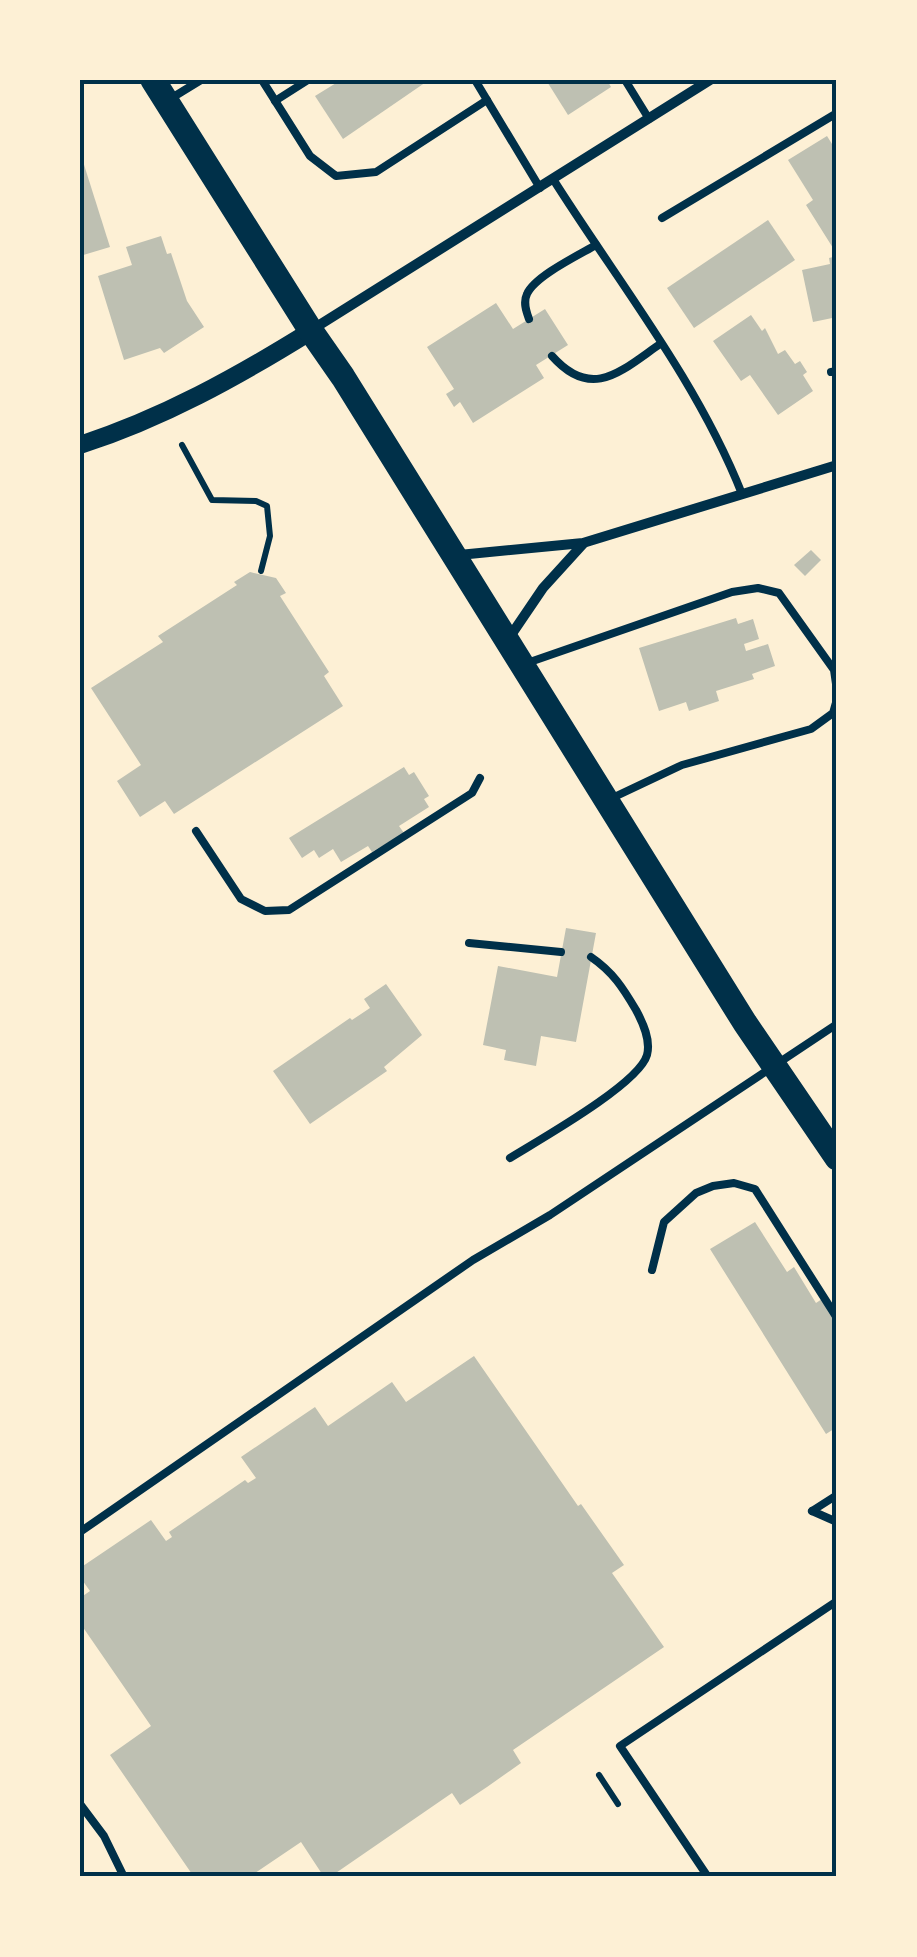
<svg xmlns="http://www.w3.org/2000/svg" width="917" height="1957" viewBox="0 0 917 1957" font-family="Quicksand,sans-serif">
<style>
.building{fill:#bec0b2}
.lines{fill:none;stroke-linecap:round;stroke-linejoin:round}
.path{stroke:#003049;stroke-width:6}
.service{stroke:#003049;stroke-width:8}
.minor{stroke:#003049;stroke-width:10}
.tertiary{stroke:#003049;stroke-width:18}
.primary{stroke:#003049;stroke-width:25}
.neatline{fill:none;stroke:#003049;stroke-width:4}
</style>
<rect width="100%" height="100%" fill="#fdf0d5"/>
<g class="building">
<polygon points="341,80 429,80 343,139 315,96"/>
<polygon points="546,80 607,80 611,87 568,115"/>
<polygon points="827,136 837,152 837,245 833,248 806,205 813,200 788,160"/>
<polygon points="80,152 110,247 80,256"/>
<polygon points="768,220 795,260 694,328 667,288"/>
<polygon points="161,236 167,254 171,253 187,301 204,327 164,353 160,348 124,360 98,276 132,265 126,247"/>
<polygon points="837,256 837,317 813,322 802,270 830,264 829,258"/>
<polygon points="496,303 513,329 545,309 568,345 536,365 544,378 473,423 460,402 454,407 446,394 454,389 427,347"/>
<polygon points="751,315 762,331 765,328 778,354 785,350 795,364 800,361 807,372 803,375 813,391 778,415 750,375 741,381 713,341"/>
<polygon points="811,550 821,560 805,576 794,565"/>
<polygon points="250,572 276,578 286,593 280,596 329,672 324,676 343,706 174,814 165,801 140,817 117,781 141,765 91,688 163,642 158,636 237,585 234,582"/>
<polygon points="736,618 738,624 753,619 759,639 744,644 746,651 768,644 775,666 752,674 754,679 716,691 719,701 689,711 686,702 659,711 639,648"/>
<polygon points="404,767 409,775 414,772 429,796 424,799 429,807 399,826 404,833 372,852 368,846 341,862 333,849 319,858 314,850 302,858 289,838"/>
<polygon points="566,928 596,933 576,1042 541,1036 536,1066 504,1060 506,1050 483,1045 498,966 557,977"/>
<polygon points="386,984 422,1035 384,1067 387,1071 310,1124 273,1071 350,1018 352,1020 370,1008 364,999"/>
<polygon points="755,1222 787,1272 794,1267 816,1303 822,1299 837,1323 837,1427 826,1434 710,1249"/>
<polygon points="474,1356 578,1506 581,1504 624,1565 612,1573 664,1647 513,1750 521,1763 487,1787 460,1805 452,1793 330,1877 324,1877 301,1842 249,1877 194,1877 110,1755 151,1726 80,1623 80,1598 90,1591 80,1577 80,1568 151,1520 166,1541 172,1537 169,1532 245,1480 248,1483 256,1478 241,1457 315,1407 328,1426 392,1382 406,1402"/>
</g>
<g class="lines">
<g class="path">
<polyline points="182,445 212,500 256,501 267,506 270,536 261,571"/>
<polyline points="599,1775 618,1804"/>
<polyline points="271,1877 274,1877"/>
</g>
<g class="service">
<polyline points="262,80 310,156 336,176 376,172 487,100"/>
<polyline points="475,80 540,188"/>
<polyline points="625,80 649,119"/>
<polyline points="170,99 201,80"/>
<polyline points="275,101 308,80"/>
<path d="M 553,179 C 618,282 697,380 742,494"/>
<polyline points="662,218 837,113"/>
<path d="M 529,319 C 526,311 523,302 527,294 C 535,276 579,255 596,245"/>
<path d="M 552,356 C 592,401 621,371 660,344"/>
<polyline points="831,372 837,371"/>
<polyline points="527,663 732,592 758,588 779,593 834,670 837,691"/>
<polyline points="610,799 682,765 811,729 833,713 837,699"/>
<polyline points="196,831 241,899 265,911 289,910 472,793 480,778"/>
<polyline points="469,943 561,952"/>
<path d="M 510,1158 C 539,1140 639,1084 647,1055 C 651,1040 643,1023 636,1010 C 623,988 613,972 591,957"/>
<polyline points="652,1270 664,1222 696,1193 713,1186 734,1183 755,1189 837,1318"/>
<polyline points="812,1511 837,1495"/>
<polyline points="812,1511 837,1522"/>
<polyline points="80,1532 473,1260 550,1215 837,1024"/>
<polyline points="80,1804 104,1836 124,1877"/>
<polyline points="708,1877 620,1746 837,1601"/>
</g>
<g class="minor">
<polyline points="313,329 710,80"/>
<polyline points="459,555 583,543 837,465"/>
<polyline points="507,641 543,588 583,544"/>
</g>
<path class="tertiary" d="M 80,445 C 163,418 237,377 311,331"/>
<polyline class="primary" points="153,80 311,331 343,377 745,1023 837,1158"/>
</g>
<rect width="917" height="1957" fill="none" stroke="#fdf0d5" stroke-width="165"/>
<rect x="82" y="82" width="752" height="1792" class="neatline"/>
</svg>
